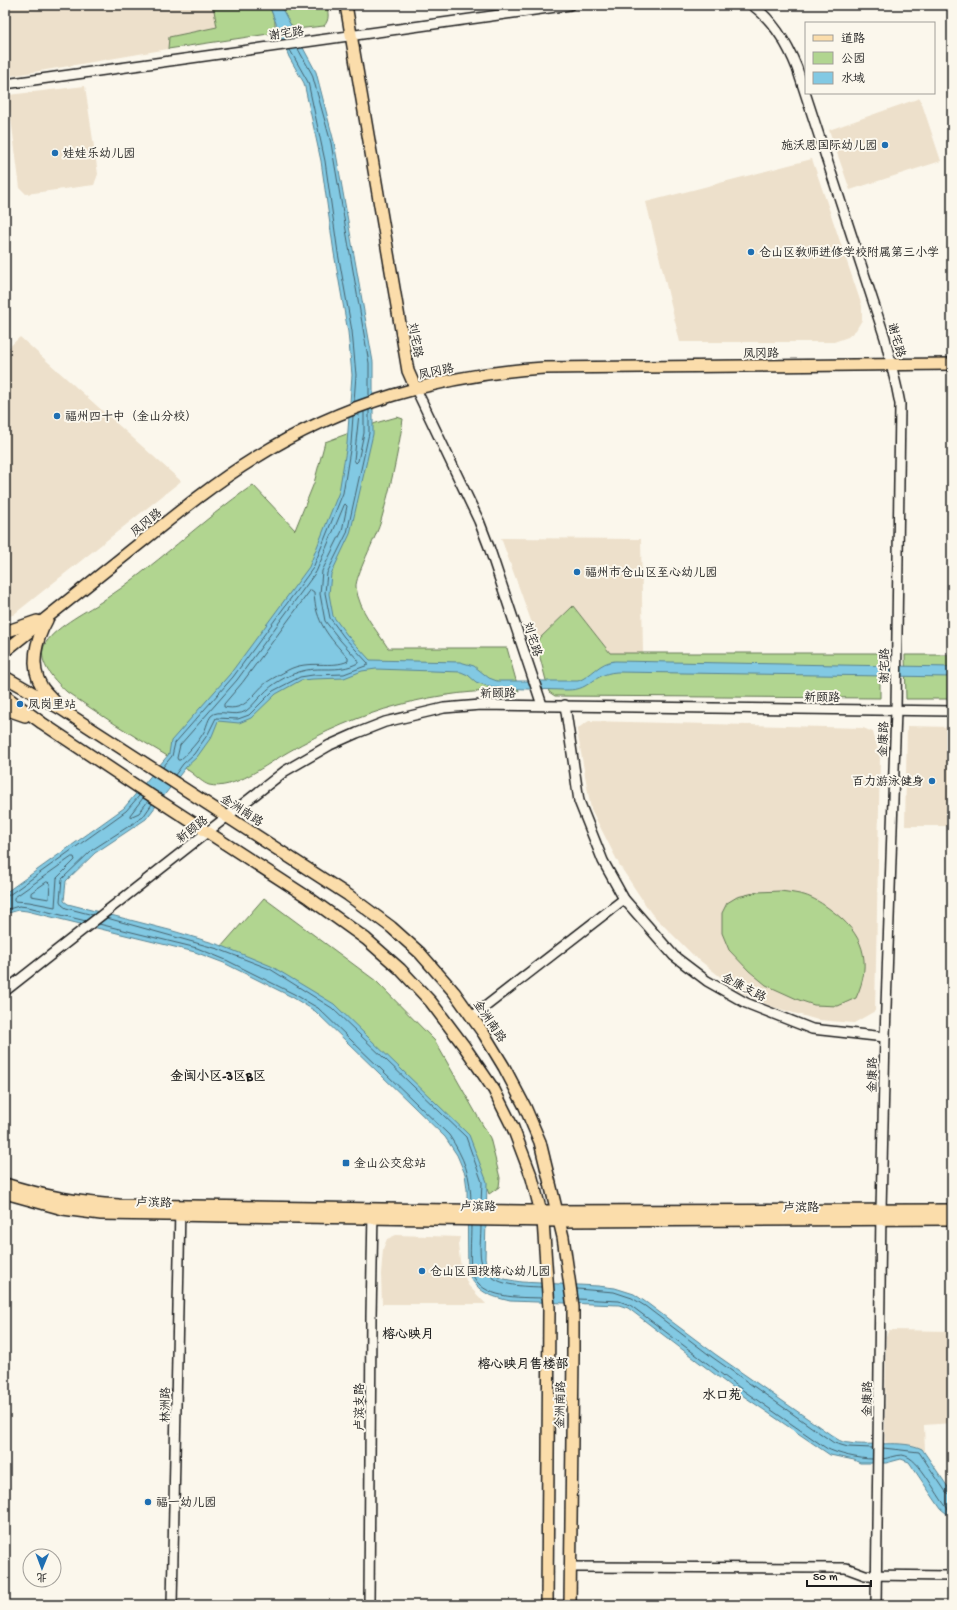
<svg xmlns="http://www.w3.org/2000/svg" width="957" height="1610" viewBox="0 0 957 1610" font-family="'Gochi Hand','LXGW WenKai TC',sans-serif">
<style>
.built{fill:#ede0cb}
.green{fill:#b1d590;stroke:#667856}
.water{fill:#82c9e3;stroke:#598493}
.lines{fill:none;stroke-linecap:round;stroke-linejoin:round}
.shore{stroke:#45616c;stroke-width:1}
.minor-casing{stroke:#1c1c1c;stroke-width:12}
.major-casing{stroke:#1c1c1c;stroke-width:14}
.minor{stroke:#fbf7ec;stroke-width:9}
.major{stroke:#fbddab;stroke-width:11}
.poi-dot{fill:#1f6fb2;stroke:#fbf7ec;stroke-width:1.5}
.labels{text-anchor:middle;stroke-width:4;stroke-linejoin:round;paint-order:stroke}
.street-label{font-size:12px;fill:#1c1c1c;stroke:#fbf7ec}
.poi-label{font-size:12px;fill:#1c1c1c;stroke:#fbf7ec;text-anchor:start}
.neighbourhood-label{font-size:13px;font-weight:bold;fill:#1c1c1c;stroke:#fbf7ec}
</style>
<rect width="100%" height="100%" fill="#fbf7ec"/>
<filter id="ink" filterUnits="userSpaceOnUse"><feTurbulence type="fractalNoise" baseFrequency=".025" numOctaves="2"/><feDisplacementMap in="SourceGraphic" scale="8" xChannelSelector="R" yChannelSelector="G"/><feConvolveMatrix kernelMatrix="1 2 1 2 8 2 1 2 1" color-interpolation-filters="sRGB"/></filter>
<g filter="url(#ink)">
<g class="built">
<polygon points="5,5 213,5 218,27 169,37 168,49 5,77"/>
<polygon points="85,86 98,174 94,185 26,194 20,188 8,95"/>
<polygon points="920,98 941,161 850,190 829,130"/>
<polygon points="812,159 862,306 862,320 856,330 848,337 834,342 680,342 646,202"/>
<polygon points="20,337 181,481 13,615 5,617 5,351"/>
<polygon points="501,538 641,539 643,653 610,653 573,606 538,640"/>
<polygon points="589,721 863,728 873,732 880,757 875,1011 854,1023 818,1020 773,1007 738,991 693,955 651,913 620,866 591,809 577,730 581,726"/>
<polygon points="907,726 952,727 952,826 905,826"/>
<polygon points="396,1235 460,1237 458,1245 461,1268 468,1285 486,1304 382,1304 381,1274 383,1249 387,1239"/>
<polygon points="889,1330 952,1331 952,1423 924,1425 925,1451 885,1442 886,1336"/>
</g>
<g class="green">
<polygon points="213,5 269,5 275,20 275,33 168,49 169,37 217,27"/>
<path d="M 280,5 L 327,5 C 328,14 330,19 324,26 L 296,29 L 289,23 Z"/>
<path d="M 397,417 L 403,419 C 398,454 390,490 380,524 C 376,537 355,577 356,587 C 359,611 376,629 388,648 L 507,648 L 519,691 C 437,688 358,711 288,752 C 267,764 233,791 209,785 C 203,783 197,777 192,773 C 183,767 174,760 164,754 C 131,735 99,714 67,692 C 56,682 37,663 44,646 C 52,629 85,612 101,602 C 155,567 200,521 253,485 L 295,530 L 314,483 L 325,442 L 379,422 Z"/>
<polygon points="573,606 610,653 880,653 880,698 555,696 549,692 537,646 538,640"/>
<polygon points="905,655 952,655 952,699 906,699"/>
<path d="M 780,891 C 788,892 796,893 804,895 C 814,898 823,904 831,910 C 863,933 873,961 856,998 L 838,1006 L 814,1005 L 799,1000 L 766,985 L 749,971 L 729,950 L 722,933 L 722,913 L 727,903 L 737,897 L 758,892 Z"/>
<polygon points="264,898 376,981 435,1041 490,1138 500,1178 499,1187 489,1194 467,1136 376,1051 221,947"/>
</g>
<path class="water" d="M 269,5 L 280,5 L 316,72 L 334,142 L 373,362 L 373,434 L 350,534 L 331,574 L 329,594 L 333,616 L 347,635 L 370,660 L 460,662 L 474,666 L 489,678 L 497,681 L 578,681 C 592,676 599,662 615,661 L 952,667 L 952,677 L 617,672 C 602,673 597,679 585,686 C 578,690 571,690 563,690 L 493,688 L 476,682 L 468,675 L 461,672 L 376,669 L 362,671 L 344,678 L 313,679 L 301,680 L 276,694 L 251,718 L 239,723 L 218,721 L 212,736 L 197,757 L 186,767 L 146,819 L 95,853 L 66,881 L 64,901 L 68,904 L 173,931 L 220,945 L 271,966 L 334,1004 L 469,1135 L 487,1182 L 485,1259 L 490,1270 L 498,1277 L 504,1279 L 521,1282 L 598,1286 L 615,1288 L 634,1294 L 647,1303 L 715,1354 L 837,1439 C 840,1441 845,1443 849,1443 C 870,1447 902,1439 922,1449 L 952,1493 L 952,1518 L 941,1509 L 909,1462 L 901,1459 L 886,1463 L 860,1463 L 854,1460 L 830,1455 L 742,1395 L 628,1308 L 619,1305 L 510,1301 C 490,1296 478,1293 468,1273 L 467,1189 L 465,1174 L 457,1155 L 445,1137 L 315,1011 L 292,997 L 224,963 L 195,952 L 27,911 L 19,910 L 5,914 L 5,893 L 124,808 L 169,754 L 171,741 L 230,674 L 309,567 L 339,492 L 347,444 L 352,375 L 348,332 L 334,253 L 321,161 L 304,83 L 289,57 Z"/>
<g class="lines">
<g class="shore">
<polyline points="298,49 312,74 331,143 369,363 369,396"/>
<polyline points="290,50 308,82 325,161 338,253 352,331 356,375 354,401"/>
<polyline points="359,414 354,460 356,463 358,461 364,433 364,412"/>
<path d="M 345,504 L 347,506 L 342,531 L 322,571 L 320,594 L 325,621 L 340,640 L 358,660 L 358,663 C 337,674 320,665 299,672 C 286,676 272,684 263,694 C 257,699 252,707 246,711 C 235,718 218,708 211,716 C 208,720 207,725 205,730 C 200,740 188,753 180,760 L 178,760 L 177,758 L 180,745 L 237,680 L 316,572 Z"/>
<path d="M 311,590 L 314,592 C 315,622 329,637 348,658 L 348,661 C 332,669 309,659 288,670 C 281,674 273,678 267,682 C 252,694 246,712 224,707 L 224,704 L 242,683 Z"/>
<polyline points="163,767 172,756 175,743 233,677 313,568 343,493 351,444 353,416"/>
<polyline points="175,775 183,764 194,754 208,734 216,718 238,719 249,715 273,691 300,677 313,675 344,674 368,665 368,663 344,637 330,618 325,593 327,573 347,533 369,433 369,410"/>
<polyline points="143,798 130,815 130,817 139,813 148,801"/>
<polygon points="72,857 74,857 75,860 57,878 55,907 29,902 14,901 14,898"/>
<polygon points="47,882 50,883 49,899 31,896 31,893"/>
<polyline points="5,896 9,895 126,811 139,796"/>
<polyline points="5,910 19,906 28,907 86,921"/>
<polyline points="93,915 66,908 62,905 60,901 62,879 92,850 143,817 152,804"/>
<polyline points="107,918 218,949 270,969 332,1008 466,1137 482,1182 481,1204"/>
<path d="M 99,924 L 197,948 L 226,960 L 294,994 L 318,1008 L 449,1135 C 464,1158 471,1175 471,1204"/>
<path d="M 471,1226 C 471,1237 469,1264 472,1273 C 482,1300 519,1297 542,1298"/>
<path d="M 481,1226 C 481,1237 479,1250 481,1260 C 487,1287 520,1286 541,1287"/>
<polyline points="577,1289 614,1292 632,1298 645,1306 712,1357 834,1443 848,1447 872,1448"/>
<path d="M 578,1299 L 619,1301 L 630,1305 L 744,1391 L 826,1448 C 837,1454 860,1459 872,1459"/>
<polyline points="883,1448 919,1452 946,1492 952,1495"/>
<path d="M 883,1459 C 889,1458 895,1455 902,1455 C 921,1457 937,1500 952,1513"/>
</g>
<g class="minor-casing">
<g id="minor">
<path d="M 752,5 C 774,21 787,43 797,68 L 885,338 L 897,389 L 900,404 L 896,710 L 885,1037 L 881,1210 L 876,1605"/>
<polyline points="5,84 570,5"/>
<polyline points="416,389 479,521 489,547 542,705"/>
<polyline points="565,705 579,801 603,861 624,899 674,956 707,981 746,1003 812,1029 885,1037"/>
<polyline points="5,991 285,771 330,745 357,733 385,722 444,708 481,705 952,711"/>
<polyline points="472,1017 624,899"/>
<polyline points="571,1567 846,1568 865,1575 952,1576"/>
<polyline points="172,1605 180,1208"/>
<polyline points="369,1605 371,1317 373,1212"/>
</g>
</g>
<g class="major-casing">
<g id="major">
<polyline points="346,5 408,371 416,389"/>
<path d="M 47,620 C 36,640 29,666 42,687 C 46,693 52,698 57,704"/>
<polyline points="5,632 37,621"/>
<path d="M 5,651 C 52,614 98,577 144,540 C 180,511 216,482 255,458 C 340,404 443,374 544,368 L 952,364"/>
<polyline points="5,677 61,709 348,895 391,927 420,953 454,992 484,1034 504,1067 525,1107 540,1142 563,1237 573,1307 573,1354 570,1605"/>
<polyline points="5,696 42,723 138,787 309,898 366,939 400,969 431,1002 464,1046 494,1090 513,1128 532,1178 543,1220 544,1235 549,1308 547,1605"/>
<polyline points="5,709 25,716"/>
<path d="M 5,1184 C 42,1196 80,1203 119,1205 L 522,1211 L 952,1210"/>
<polyline points="5,1193 63,1209 101,1214 559,1221 952,1219"/>
</g>
</g>
<use href="#minor" class="minor"/>
<use href="#major" class="major"/>
</g>
</g>
<g class="poi-dot">
<circle cx="885" cy="145" r="4"/>
<circle cx="55" cy="153" r="4"/>
<circle cx="751" cy="252" r="4"/>
<circle cx="57" cy="416" r="4"/>
<circle cx="577" cy="572" r="4"/>
<circle cx="20" cy="704" r="4"/>
<circle cx="932" cy="781" r="4"/>
<rect x="342" y="1159" width="8" height="8" rx="2"/>
<circle cx="422" cy="1271" r="4"/>
<circle cx="148" cy="1502" r="4"/>
</g>
<g class="labels">
<g class="street-label">
<text transform="translate(286 33) rotate(-8)" y="4">谢宅路</text>
<text transform="translate(416 340) rotate(80)" y="4">刘宅路</text>
<text transform="translate(897 340) rotate(74)" y="4">谢宅路</text>
<text transform="translate(761 353) rotate(-1)" y="4">凤冈路</text>
<text transform="translate(436 371) rotate(-12)" y="4">凤冈路</text>
<text transform="translate(146 522) rotate(-39)" y="4">凤冈路</text>
<text transform="translate(533 639) rotate(72)" y="4">刘宅路</text>
<text transform="translate(884 666) rotate(-89)" y="4">谢宅路</text>
<text transform="translate(498 693) rotate(-1)" y="4">新颐路</text>
<text transform="translate(822 697) rotate(1)" y="4">新颐路</text>
<text transform="translate(883 739) rotate(-88)" y="4">金康路</text>
<text transform="translate(242 810) rotate(33)" y="4">金洲南路</text>
<text transform="translate(192 829) rotate(-38)" y="4">新颐路</text>
<text transform="translate(744 987) rotate(27)" y="4">金康支路</text>
<text transform="translate(490 1021) rotate(56)" y="4">金洲南路</text>
<text transform="translate(872 1075) rotate(-89)" y="4">金康路</text>
<text transform="translate(154 1202) rotate(2)" y="4">卢滨路</text>
<text transform="translate(478 1206) rotate(1)" y="4">卢滨路</text>
<text x="801" y="1211">卢滨路</text>
<text transform="translate(867 1399) rotate(-89)" y="4">金康路</text>
<text transform="translate(165 1405) rotate(-89)" y="4">林洲路</text>
<text transform="translate(560 1405) rotate(-89)" y="4">金洲南路</text>
<text transform="translate(359 1407) rotate(-90)" y="4">卢滨支路</text>
</g>
<g class="poi-label">
<text x="877" y="149" text-anchor="end">施沃恩国际幼儿园</text>
<text x="63" y="157">娃娃乐幼儿园</text>
<text x="759" y="256">仓山区教师进修学校附属第三小学</text>
<text x="65" y="420">福州四十中（金山分校）</text>
<text x="585" y="576">福州市仓山区至心幼儿园</text>
<text x="28" y="708">凤岗里站</text>
<text x="924" y="785" text-anchor="end">百力游泳健身</text>
<text x="354" y="1167">金山公交总站</text>
<text x="430" y="1275">仓山区国投榕心幼儿园</text>
<text x="156" y="1506">福一幼儿园</text>
</g>
<g class="neighbourhood-label">
<text x="218" y="1080">金闽小区-3区B区</text>
<text x="408" y="1338">榕心映月</text>
<text x="523" y="1368">榕心映月售楼部</text>
<text x="722" y="1399">水口苑</text>
</g>
</g>
<rect width="957" height="1610" fill="none" stroke="#fbf7ec" stroke-width="20"/>
<rect x="10" y="10" width="937" height="1590" fill="none" stroke="#1c1c1c" stroke-width="1.5" filter="url(#ink)"/>
<rect x="805" y="22" width="130" height="72" fill="#fbf7ec" stroke="#a29f99"/>
<rect x="813" y="35" width="20" height="6" fill="#fbddab" stroke="#a29f99"/>
<text x="841" y="42" font-size="12" fill="#1c1c1c">道路</text>
<rect x="813" y="52" width="20" height="12" fill="#b1d590" stroke="#a29f99"/>
<text x="841" y="62" font-size="12" fill="#1c1c1c">公园</text>
<rect x="813" y="72" width="20" height="12" fill="#82c9e3" stroke="#a29f99"/>
<text x="841" y="82" font-size="12" fill="#1c1c1c">水域</text>
<g transform="translate(42 1568) rotate(181)"><circle r="19" fill="#fbf7ec" stroke="#a29f99"/>
<path d="M0-3L7 15L0 10L-7 15Z" fill="#1f6fb2"/>
<text y="-6" font-size="11" font-weight="bold" text-anchor="middle" fill="#1c1c1c">北</text>
</g>
<path d="M807 1580v6h64v-6" fill="none" stroke="#1c1c1c" stroke-width="2"/>
<text x="813" y="1580" font-size="12" fill="#1c1c1c" stroke="#fbf7ec" stroke-width="3" paint-order="stroke">50 m</text>
</svg>
